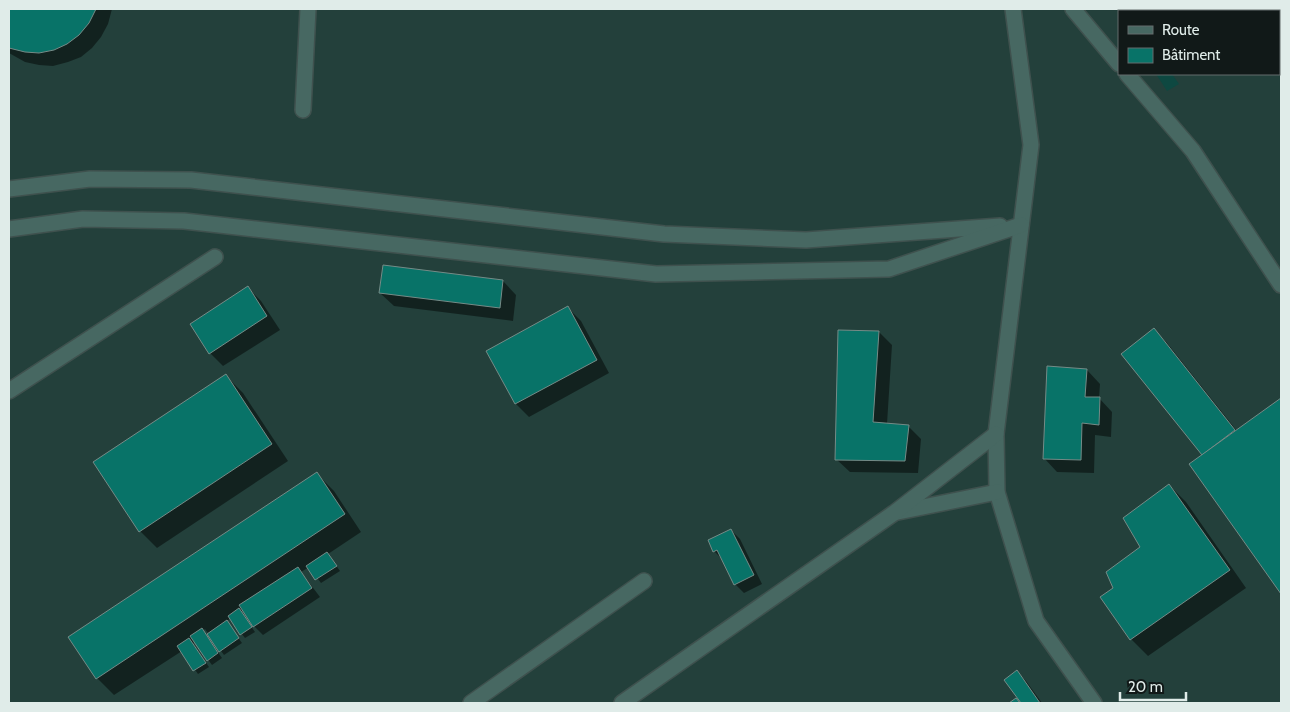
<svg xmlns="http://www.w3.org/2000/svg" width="1290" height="712" viewBox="0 0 1290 712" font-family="Cabin,sans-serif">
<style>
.built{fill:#23403b;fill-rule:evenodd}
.green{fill:#0e4841}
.shadow{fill:#0007}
.building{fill:#087368;stroke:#758b87}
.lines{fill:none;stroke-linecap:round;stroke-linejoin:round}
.minor-casing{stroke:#3f514e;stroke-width:18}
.minor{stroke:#476862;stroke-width:15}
</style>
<rect width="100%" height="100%" fill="#203430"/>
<path class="built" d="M 9,9 L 1281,9 L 1281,703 L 9,703 ZM 1119,11 L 1279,11 L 1279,74 L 1119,74 Z"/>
<polygon class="green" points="1156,74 1172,74 1179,84 1167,91"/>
<g class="shadow">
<polygon points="9,9 112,9 108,24 101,37 92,48 81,57 68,62 53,66 39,65 25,62 9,53"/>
<polygon points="384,267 503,281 516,295 513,321 394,306 380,293"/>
<polygon points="248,288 261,301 280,330 223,366 210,353"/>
<polygon points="568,308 581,321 609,373 529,417 516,404 488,351"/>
<polygon points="1154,330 1167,343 1237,431 1281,399 1281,592 1191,464 1204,455"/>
<polygon points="879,332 892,345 887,424 908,426 921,439 918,473 850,472 836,459"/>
<polygon points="1048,368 1087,370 1100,384 1099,398 1112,412 1111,437 1095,435 1094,473 1057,472 1044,458"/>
<polygon points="226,376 243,393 288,461 157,548 140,531"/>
<polygon points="317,474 334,491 361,532 328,554 340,571 321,583 309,567 301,572 320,597 263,635 254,626 244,610 241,612 255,632 245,638 230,619 226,621 242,643 224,655 205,629 203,631 222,658 212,665 195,642 193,643 209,667 198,674 182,651 114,695 97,678 70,637"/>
<polygon points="1169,485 1186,502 1246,588 1148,656 1131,639 1115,588 1142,548"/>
<polygon points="731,530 740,539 762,584 744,593 735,584 723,560 714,551"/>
<polygon points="1017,672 1026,681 1042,703 1022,703 1006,680"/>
</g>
<g class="building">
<polygon points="9,9 96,9 89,23 79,35 67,44 54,50 39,53 25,52 9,48"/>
<polygon points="383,265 503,280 500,308 379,293"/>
<polygon points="248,286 267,316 209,354 190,324"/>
<polygon points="568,306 597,360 515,404 486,351"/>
<polygon points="1154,328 1235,430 1202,455 1121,354"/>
<polygon points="838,330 879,331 873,422 909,425 905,461 835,460"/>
<polygon points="1047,366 1087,369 1085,397 1100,397 1099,425 1082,423 1081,460 1043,459"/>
<polygon points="226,374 272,444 139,532 93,462"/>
<polygon points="1281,398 1281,594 1189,464"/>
<polygon points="317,472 345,514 96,679 68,637"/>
<polygon points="1169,484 1230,570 1130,640 1100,597 1113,588 1106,572 1140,547 1123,518"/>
<polygon points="731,529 754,575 734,585 717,550 713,552 708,540"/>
<polygon points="327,552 337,566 315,580 306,566"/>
<polygon points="298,567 312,588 253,627 239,605"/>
<polygon points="239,608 252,627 240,635 228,616"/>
<polygon points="227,620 239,638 219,652 207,634"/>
<polygon points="202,628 218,653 207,661 190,636"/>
<polygon points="189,638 206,663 193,671 177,646"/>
<polygon points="1017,670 1040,703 1021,703 1004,680"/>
<polygon points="1016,698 1020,703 1009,703"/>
</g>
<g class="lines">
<g class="minor-casing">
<g id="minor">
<polyline points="1013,9 1031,145 996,434 997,492 1036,621 1094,703"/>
<polyline points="1073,9 1119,64"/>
<polyline points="1127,74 1193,151 1281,285"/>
<polyline points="303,110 308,9"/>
<polyline points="9,189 90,179 191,180 664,234 806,240 1000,226"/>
<polyline points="9,229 83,219 184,221 656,274 889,269 1021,225"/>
<polyline points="9,391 215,257"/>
<polyline points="898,512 997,492"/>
<polyline points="471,703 644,581"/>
<polyline points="622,703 894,513 996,434"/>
</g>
</g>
<use href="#minor" class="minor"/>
</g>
<rect width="1290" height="712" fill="none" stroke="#e0ece9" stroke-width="20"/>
<rect x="1118" y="10" width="162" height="65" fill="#111918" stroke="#646d6c"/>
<rect x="1128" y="26" width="25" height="8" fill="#476862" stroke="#646d6c"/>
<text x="1162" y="35" font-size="15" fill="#e0ece9">Route</text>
<rect x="1128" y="48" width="25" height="15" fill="#087368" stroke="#646d6c"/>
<text x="1162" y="60" font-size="15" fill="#e0ece9">Bâtiment</text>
<path d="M1120 692v8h66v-8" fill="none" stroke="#e0ece9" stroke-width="2.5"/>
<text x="1128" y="692" font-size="15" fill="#e0ece9" stroke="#111918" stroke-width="4" paint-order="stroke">20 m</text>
</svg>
